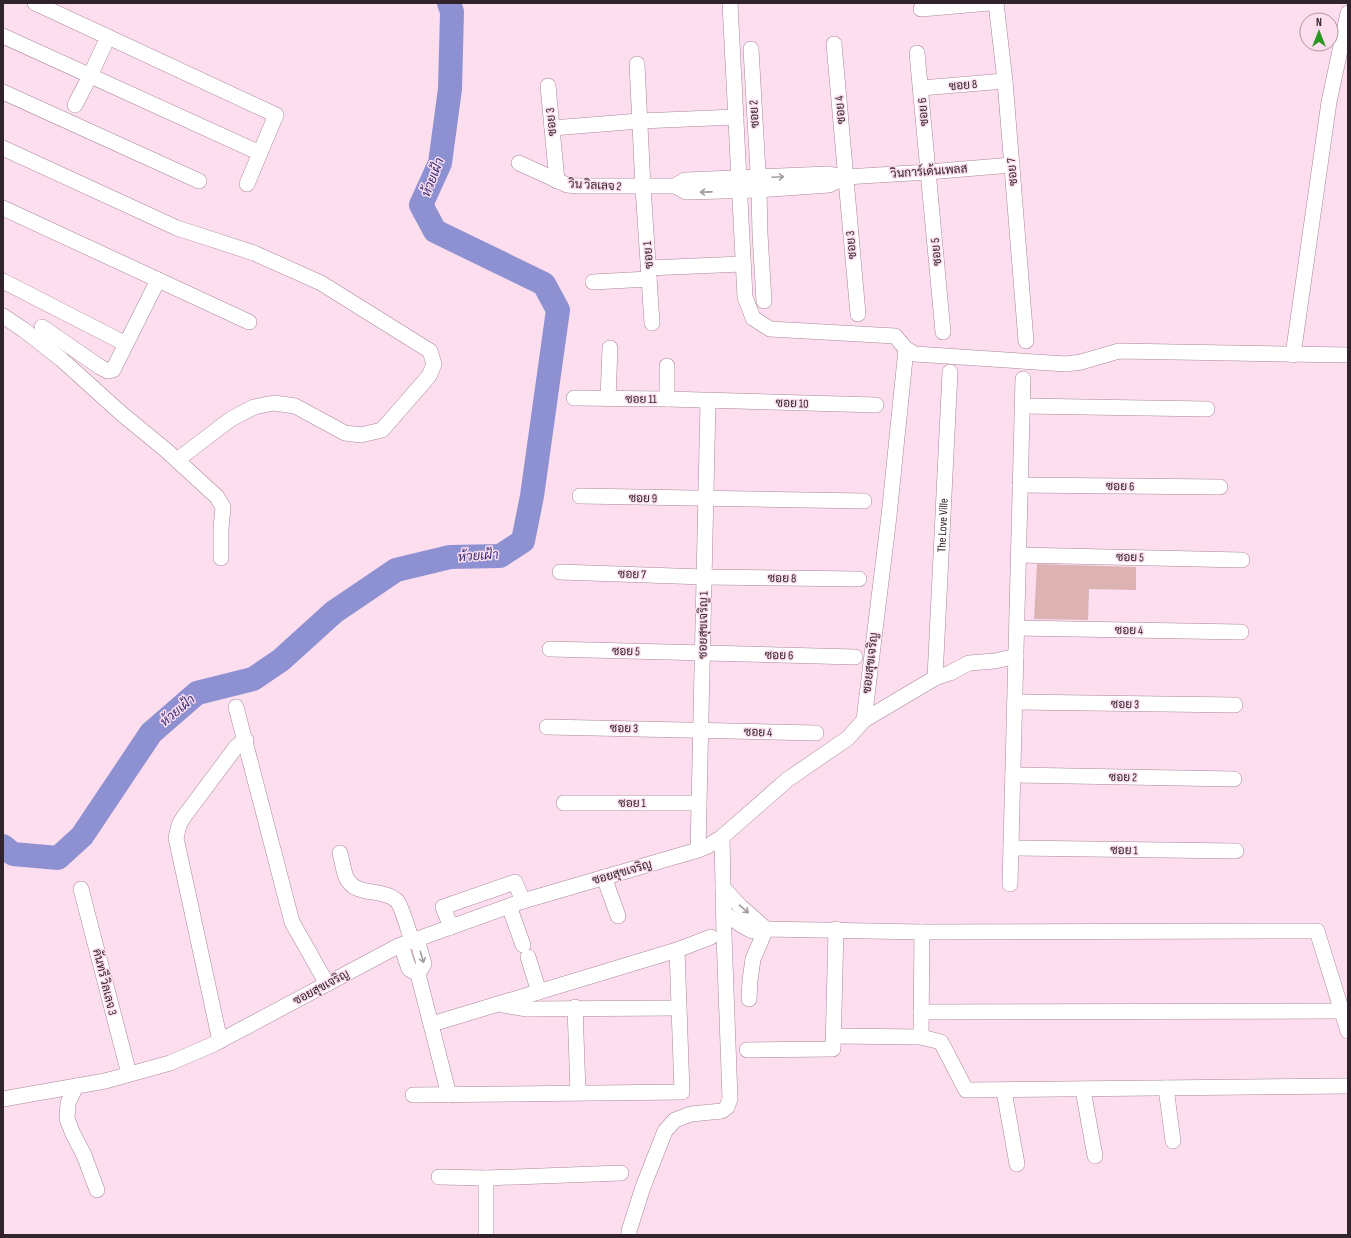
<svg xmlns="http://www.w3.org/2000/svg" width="1351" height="1238" viewBox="0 0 1351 1238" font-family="'Sofia Sans Condensed',Sarabun,sans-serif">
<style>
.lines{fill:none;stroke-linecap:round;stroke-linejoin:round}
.river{stroke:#8e91d1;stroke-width:24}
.building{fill:#dcb2b3}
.minor-casing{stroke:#a9879a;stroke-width:16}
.minor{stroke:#fff;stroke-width:15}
.oneway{stroke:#a29ca0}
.labels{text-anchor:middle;stroke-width:3;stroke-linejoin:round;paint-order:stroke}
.street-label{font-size:12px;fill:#31232b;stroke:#fcdeee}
.water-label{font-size:13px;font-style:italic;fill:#352f7b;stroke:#fcdeee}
</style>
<rect width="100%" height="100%" fill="#fcdeee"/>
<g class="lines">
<polyline class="river" points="3,846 13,854 58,858 82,836 151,733 197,693 253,679 281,660 334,612 396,570 450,557 500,556 523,541 532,496 558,310 544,284 435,231 421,205 440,163 450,89 452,12 449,3"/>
</g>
<polygon class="building" points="1037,564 1136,567 1136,590 1089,589 1088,620 1034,619"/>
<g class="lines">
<g class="minor-casing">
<g id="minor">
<polyline points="35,3 276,115 247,184"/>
<polyline points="730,3 745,297 753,318 770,329 895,336 906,349 915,354 1066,364 1081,362 1119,351 1348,355"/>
<polyline points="996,3 1005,81 1026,341"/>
<polyline points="921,9 990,3"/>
<polyline points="3,36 260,153"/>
<polyline points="834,44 858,314"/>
<polyline points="751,49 759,190 760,234 764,301"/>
<polyline points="917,53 943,332"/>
<polyline points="637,64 643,187 652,323"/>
<polyline points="548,86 557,181"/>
<polyline points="921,88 1005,81"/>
<polyline points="3,92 199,181"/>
<polyline points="75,105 90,76 108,37"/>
<polyline points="552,128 640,121 736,117"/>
<polyline points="3,148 177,228 254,253 321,283 430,351 434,364 429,376 382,430 361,435 345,433 295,406 274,403 254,407 231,419 177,460"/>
<polyline points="519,163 567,185 579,186 675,186 685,180 827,174 845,177 829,185 759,190 686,192 675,186"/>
<polyline points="845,177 928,172 1012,165"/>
<polyline points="3,208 249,322"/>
<polyline points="648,268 743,264"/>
<polyline points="3,281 126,344"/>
<polyline points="593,282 649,279"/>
<polyline points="3,316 24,330 61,359 122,414 167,451 217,497 223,507 221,528 221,558"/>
<polyline points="42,327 100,367 108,371 113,370 158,280"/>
<polyline points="1293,355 1329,102 1348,13"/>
<polyline points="667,366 667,399"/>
<polyline points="574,398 667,399 876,405"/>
<polyline points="608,399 610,348"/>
<polyline points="1023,406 1207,409"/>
<polyline points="1020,485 1220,487"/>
<polyline points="580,496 864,501"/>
<polyline points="1019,555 1242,560"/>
<polyline points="560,572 704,577 859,579"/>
<polyline points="1017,628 1241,632"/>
<polyline points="550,649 855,657"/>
<path id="s1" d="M 935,678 L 950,372"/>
<polyline points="1015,702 1235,705"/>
<polyline points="236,707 292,922 327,984"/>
<polyline points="864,720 935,678 950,673 969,663 995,661 1016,656"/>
<polyline points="547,727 816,733"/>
<polyline points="1013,775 1234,779"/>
<polyline points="564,803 699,803"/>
<polyline points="1011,848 1236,851"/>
<polyline points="698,850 708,401"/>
<path d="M 340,853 C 342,860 343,869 346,877 C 355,898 383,887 397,901 C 402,906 409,933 412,941"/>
<polyline points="604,877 618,916"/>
<polyline points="1010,884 1023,379"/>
<polyline points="723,888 740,906 766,929"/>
<polyline points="81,889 129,1074"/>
<polyline points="509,906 523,945"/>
<polyline points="723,912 741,925 752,931 766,929"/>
<polyline points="451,927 443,907 515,882 523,901"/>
<polyline points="417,939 424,964 418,974 449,1095"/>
<polyline points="401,945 409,969 418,974"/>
<polyline points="528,957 539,992"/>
<polyline points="749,999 750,980 753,959 766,929 922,932 1317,931 1348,1031"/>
<polyline points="503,1005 527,1009 679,1008"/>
<polyline points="575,1007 578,1092"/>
<polyline points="921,1012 1342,1011"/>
<polyline points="432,1024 677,950 711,937"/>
<polyline points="834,1036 921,1037 941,1042 966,1090 1348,1086"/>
<polyline points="921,1037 922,932"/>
<polyline points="220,1041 176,838 179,825 183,818 236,747 246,740"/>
<polyline points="747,1050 833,1049 836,929"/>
<polyline points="76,1086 68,1103 67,1119 73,1134 84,1155 97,1190"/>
<polyline points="1166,1088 1173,1141"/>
<polyline points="1083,1090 1095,1156"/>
<polyline points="1004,1091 1017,1164"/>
<polyline points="413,1095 682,1092 677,950"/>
<polyline points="3,1099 105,1081 170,1063 214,1044 398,946 523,901 698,850 708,846 722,837 787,780 848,738 864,720 889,516 906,349"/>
<polyline points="439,1177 486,1178 621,1173"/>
<polyline points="486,1235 486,1178"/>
<polyline points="629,1235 629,1231 643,1187 665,1131 675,1120 691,1114 722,1111 727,1107 730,1099 724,934 722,837"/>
</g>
</g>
<use href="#minor" class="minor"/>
</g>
<defs><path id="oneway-shaft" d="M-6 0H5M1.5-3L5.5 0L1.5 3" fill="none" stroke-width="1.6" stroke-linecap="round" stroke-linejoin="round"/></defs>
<g class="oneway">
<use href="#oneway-shaft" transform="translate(778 177) rotate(-3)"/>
<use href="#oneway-shaft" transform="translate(706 192) rotate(179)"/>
<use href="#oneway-shaft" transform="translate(744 909) rotate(41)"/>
<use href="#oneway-shaft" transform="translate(422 957) rotate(73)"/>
</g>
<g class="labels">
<g class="street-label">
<text transform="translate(963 85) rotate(-5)" y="4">ซอย 8</text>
<text transform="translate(840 110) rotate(-95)" y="4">ซอย 4</text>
<text transform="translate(923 112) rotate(-95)" y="4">ซอย 6</text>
<text transform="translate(754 114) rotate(-93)" y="4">ซอย 2</text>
<text transform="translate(551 122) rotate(-95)" y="4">ซอย 3</text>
<text transform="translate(929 171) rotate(-4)" y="4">วินการ์เด้นเพลส</text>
<text transform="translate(1012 172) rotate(-95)" y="4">ซอย 7</text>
<text transform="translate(595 185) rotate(3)" y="4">วิน วิลเลจ 2</text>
<text transform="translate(851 245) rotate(-95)" y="4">ซอย 3</text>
<text transform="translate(936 252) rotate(-95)" y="4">ซอย 5</text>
<text transform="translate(648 255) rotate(-94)" y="4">ซอย 1</text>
<text x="641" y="403">ซอย 11</text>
<text transform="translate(792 403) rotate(2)" y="4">ซอย 10</text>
<text transform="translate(1120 486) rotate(1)" y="4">ซอย 6</text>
<text transform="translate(643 498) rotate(1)" y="4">ซอย 9</text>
<text dy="4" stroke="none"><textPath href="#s1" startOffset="153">The Love Ville</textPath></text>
<text transform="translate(1130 557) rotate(1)" y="4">ซอย 5</text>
<text transform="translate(632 574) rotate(2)" y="4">ซอย 7</text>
<text transform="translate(782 578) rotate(1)" y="4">ซอย 8</text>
<text transform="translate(703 625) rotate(-89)" y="4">ซอยสุขเจริญ 1</text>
<text transform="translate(1129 630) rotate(1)" y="4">ซอย 4</text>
<text transform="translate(626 651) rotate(1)" y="4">ซอย 5</text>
<text transform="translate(779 655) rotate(1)" y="4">ซอย 6</text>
<text transform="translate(870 663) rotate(-83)" y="4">ซอยสุขเจริญ</text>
<text transform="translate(1125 704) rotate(1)" y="4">ซอย 3</text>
<text transform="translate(624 728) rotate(1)" y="4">ซอย 3</text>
<text transform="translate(758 732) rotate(2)" y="4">ซอย 4</text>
<text transform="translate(1123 777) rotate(1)" y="4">ซอย 2</text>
<text x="632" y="807">ซอย 1</text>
<text transform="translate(1124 850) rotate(1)" y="4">ซอย 1</text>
<text transform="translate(622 872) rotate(-16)" y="4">ซอยสุขเจริญ</text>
<text transform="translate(105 982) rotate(76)" y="4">คันทรี วิลเลจ 3</text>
<text transform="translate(321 987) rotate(-28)" y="4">ซอยสุขเจริญ</text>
</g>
<g class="water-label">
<text transform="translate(432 177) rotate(-69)" y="5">ห้วยเฝ้า</text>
<text transform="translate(478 555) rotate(-4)" y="5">ห้วยเฝ้า</text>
<text transform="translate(177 710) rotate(-40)" y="5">ห้วยเฝ้า</text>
</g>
</g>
<rect width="1351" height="1238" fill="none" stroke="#31232b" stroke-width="8"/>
<g transform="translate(1319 32)"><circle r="19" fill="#fcdeee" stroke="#ab93a0"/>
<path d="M0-3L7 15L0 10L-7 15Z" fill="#289620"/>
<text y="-6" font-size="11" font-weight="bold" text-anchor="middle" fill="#31232b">N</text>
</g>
</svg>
